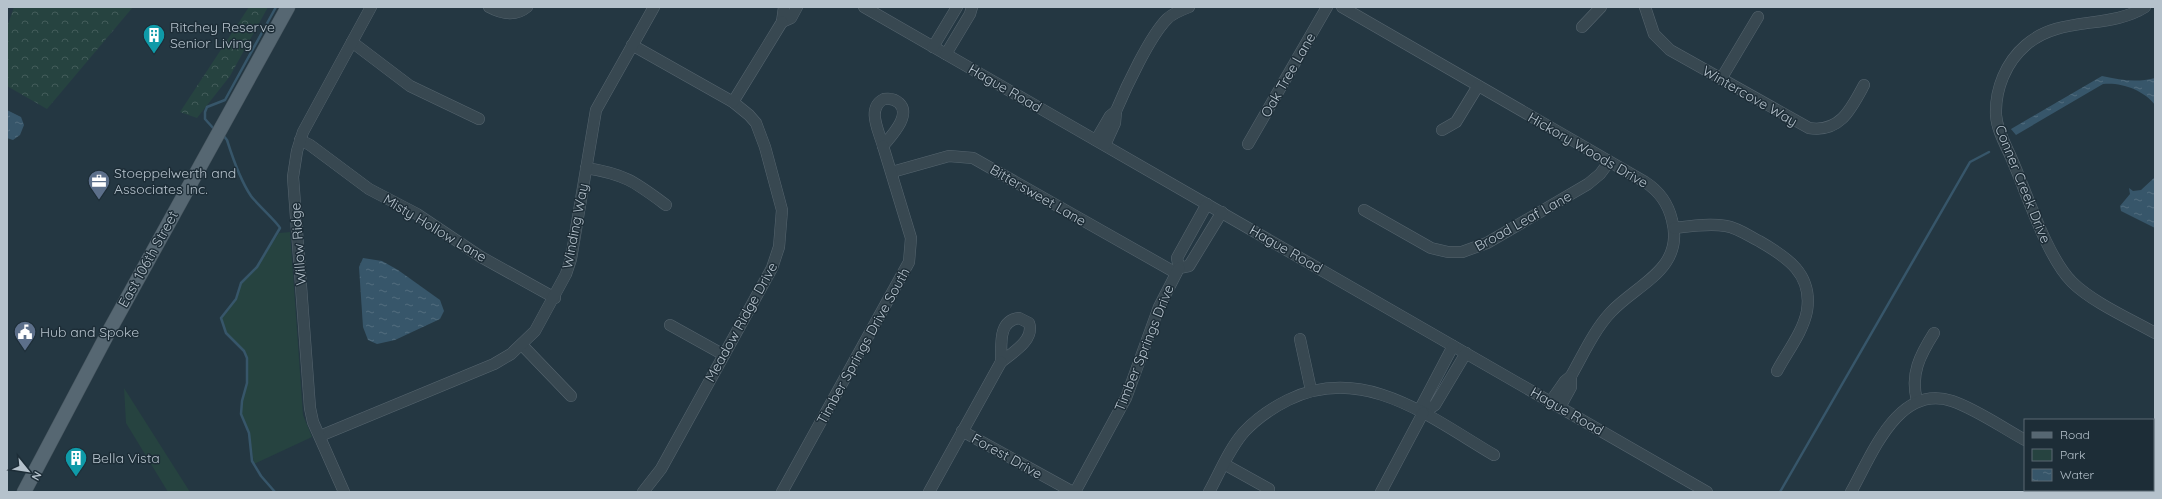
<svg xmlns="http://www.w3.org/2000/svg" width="2162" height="499" viewBox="0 0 2162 499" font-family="Quicksand,sans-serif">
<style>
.forest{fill:url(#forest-crowns)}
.park{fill:#264340}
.water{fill:url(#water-ripples)}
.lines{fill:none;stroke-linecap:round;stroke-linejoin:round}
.stream{stroke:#37566a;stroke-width:2.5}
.minor-casing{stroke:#56656f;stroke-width:12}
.major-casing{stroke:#45545e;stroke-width:15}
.minor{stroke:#384851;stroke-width:11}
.major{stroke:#566772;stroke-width:14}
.labels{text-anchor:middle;stroke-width:3;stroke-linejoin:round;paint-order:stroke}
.poi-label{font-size:14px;fill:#b5c2cc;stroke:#1d2d37;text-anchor:start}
.street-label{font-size:14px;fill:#b5c2cc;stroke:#1d2d37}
</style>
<defs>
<pattern id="forest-crowns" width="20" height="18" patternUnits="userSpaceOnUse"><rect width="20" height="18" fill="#264340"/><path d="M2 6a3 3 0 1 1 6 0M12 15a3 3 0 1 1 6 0" fill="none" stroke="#435c5a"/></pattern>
<pattern id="water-ripples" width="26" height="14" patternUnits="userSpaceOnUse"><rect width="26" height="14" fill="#37566a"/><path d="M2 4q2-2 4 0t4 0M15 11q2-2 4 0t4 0" fill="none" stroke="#526d7e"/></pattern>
</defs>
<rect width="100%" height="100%" fill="#243742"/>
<g class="forest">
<polygon points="14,7 133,7 47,109 7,86 7,27"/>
<polygon points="249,7 268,7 230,76 197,118 180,112"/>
</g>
<g class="park">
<polygon points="290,232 303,415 312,437 254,464 249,433 241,414 242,401 247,383 247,358 244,351 226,333 221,318 236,299 241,283 254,271 279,233"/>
<polygon points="124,388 190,492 168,492 126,423"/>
</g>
<g class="water">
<path d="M 2102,76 C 2121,80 2136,83 2155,78 L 2155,105 C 2144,90 2121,82 2103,84 L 2016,135 L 2011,129 Z"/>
<polygon points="7,110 21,117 24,125 20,135 13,140 7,138"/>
<polygon points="2155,177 2155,228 2121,211 2120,206 2130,194 2129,188 2133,191 2141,190"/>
<polygon points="363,258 382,261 398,270 440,300 444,311 440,319 395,340 377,344 368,340 363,327 359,267"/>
</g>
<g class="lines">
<g class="stream">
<polyline points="214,129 205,119 205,112 207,107 225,100 276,7"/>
<path d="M 223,135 L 227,140 C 233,159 240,180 251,196 C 257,204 279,224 280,228 L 257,267 L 241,283 L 236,299 L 221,318 L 226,333 L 244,351 L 247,358 L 247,383 L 242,401 L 241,414 L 249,433 L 252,461 L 261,476 L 275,492"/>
<polyline points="1780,492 1970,162 1989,152"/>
</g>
<g class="minor-casing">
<g id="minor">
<path d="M 489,7 C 502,14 515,17 527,7"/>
<polyline points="784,7 782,22 791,18 797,7"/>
<polyline points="864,7 1707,492"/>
<path d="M 1342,7 L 1645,182 C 1659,191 1668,203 1672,220 C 1685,269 1637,284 1611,312 C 1594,330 1583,355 1571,376"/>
<path d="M 1645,7 L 1654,34 L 1670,50 L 1809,128 C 1840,133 1851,109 1864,85"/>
<path d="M 2145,7 C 2109,30 2060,15 2026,45 C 2006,62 1995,89 1996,115 C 1997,129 2004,142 2010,155 C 2026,190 2046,256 2072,282 C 2092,302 2130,319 2155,333"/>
<polyline points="1582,27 1601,7"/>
<polyline points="352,42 410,86 479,119"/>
<polyline points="632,45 733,102 749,115 756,123 765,147 782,210 779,247 772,268 661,469 643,492"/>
<polyline points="933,47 957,7"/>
<polyline points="946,54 970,14 972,7"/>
<polyline points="1721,79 1758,17"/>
<path d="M 884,99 C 890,98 895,99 899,103 C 912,115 891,136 883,146 C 879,131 866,108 884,99 Z"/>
<polyline points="733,102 782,22"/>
<path d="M 1116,111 C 1126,87 1150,36 1167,19 C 1173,13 1181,10 1189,7"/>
<polyline points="1442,130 1456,122 1478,86"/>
<polyline points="300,140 310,145 369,189 417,214 481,257 555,298"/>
<polyline points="1096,140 1110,116 1116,111 1115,123 1105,145"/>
<polyline points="1248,144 1327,7"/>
<path d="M 586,168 C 625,174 635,182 666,205"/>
<polyline points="892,172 949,156 973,158 1176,273"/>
<polyline points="1207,204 1177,258 1179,268 1189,266 1222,212"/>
<polyline points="1364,210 1431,248 1448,252 1462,252 1487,243 1588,184 1600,174 1609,162"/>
<path d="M 1674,228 C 1691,226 1709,223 1726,226 C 1738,228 1749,236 1759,241 C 1787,257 1813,274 1807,311 C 1803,332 1787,352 1777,371"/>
<path d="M 1019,318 L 1029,323 C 1035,340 1012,353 1001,362 C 1002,346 997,321 1019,318 Z"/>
<polyline points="670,325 724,355"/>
<polyline points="1300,339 1311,390"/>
<polyline points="522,345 571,396"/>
<polyline points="1453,346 1422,405 1423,413 1435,405 1466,353"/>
<polyline points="1551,401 1565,381 1571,376 1571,387 1560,407"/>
<path d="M 1917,401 C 1910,374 1920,355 1934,333"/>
<polyline points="962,431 1073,492"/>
<polyline points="320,436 494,364 511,354 535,331 566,274 571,259 596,110 654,7"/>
<polyline points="1224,464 1269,489"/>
<polyline points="2106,490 2108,492"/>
<polyline points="344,492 313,422 310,408 293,177 297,151 303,132 371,7"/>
<polyline points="782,492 909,262 911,238 883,146"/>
<polyline points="929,492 1001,362"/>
<polyline points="1075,492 1126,398 1159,307 1179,268"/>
<path d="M 1209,492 C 1220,472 1229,449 1244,432 C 1257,418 1272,408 1288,400 C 1364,363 1431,418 1494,455"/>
<polyline points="1381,492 1423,413"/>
<path d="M 1851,492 C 1872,455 1898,383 1952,401 C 1976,409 2003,428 2025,440"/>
</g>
</g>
<g class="major-casing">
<polyline id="major" points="24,492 108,333 288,7"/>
</g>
<use href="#minor" class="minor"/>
<use href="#major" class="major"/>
</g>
<defs>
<g id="building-pin" transform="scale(1.15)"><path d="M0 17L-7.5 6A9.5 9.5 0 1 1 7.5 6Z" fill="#0f9aa8" stroke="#1d2d37"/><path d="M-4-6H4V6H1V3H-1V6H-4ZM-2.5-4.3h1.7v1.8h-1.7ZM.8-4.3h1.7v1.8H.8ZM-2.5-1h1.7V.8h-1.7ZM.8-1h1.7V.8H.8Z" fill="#fff"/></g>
<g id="office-pin" transform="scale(1.15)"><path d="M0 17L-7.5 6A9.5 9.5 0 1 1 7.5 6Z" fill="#5c6f8a" stroke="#1d2d37"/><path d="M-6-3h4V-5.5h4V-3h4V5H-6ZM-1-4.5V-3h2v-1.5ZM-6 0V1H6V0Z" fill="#fff"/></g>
<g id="civic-pin" transform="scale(1.15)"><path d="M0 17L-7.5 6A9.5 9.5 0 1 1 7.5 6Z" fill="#5c6f8a" stroke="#1d2d37"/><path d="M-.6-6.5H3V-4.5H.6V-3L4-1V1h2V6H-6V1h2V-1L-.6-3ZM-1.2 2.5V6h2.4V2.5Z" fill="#fff"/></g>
</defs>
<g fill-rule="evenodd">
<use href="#building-pin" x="154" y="35"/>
<use href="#office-pin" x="99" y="181"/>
<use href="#civic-pin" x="25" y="332"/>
<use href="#building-pin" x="76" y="458"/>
</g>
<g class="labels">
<g class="poi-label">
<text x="170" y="32">Ritchey Reserve<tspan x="170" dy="16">Senior Living</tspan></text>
<text x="114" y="178">Stoeppelwerth and<tspan x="114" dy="16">Associates Inc.</tspan></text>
<text x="40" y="337">Hub and Spoke</text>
<text x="92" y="463">Bella Vista</text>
</g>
<g class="street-label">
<text transform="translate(1288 75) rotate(-60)" y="5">Oak Tree Lane</text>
<text transform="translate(1005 88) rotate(30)" y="5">Hague Road</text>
<text transform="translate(1750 96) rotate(30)" y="5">Wintercove Way</text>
<text transform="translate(1588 150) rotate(30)" y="5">Hickory Woods Drive</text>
<text transform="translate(2023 184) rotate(68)" y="5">Conner Creek Drive</text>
<text transform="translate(1038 195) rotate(30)" y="5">Bittersweet Lane</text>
<text transform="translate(1523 221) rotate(-29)" y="5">Broad Leaf Lane</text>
<text transform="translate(575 226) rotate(-79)" y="5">Winding Way</text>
<text transform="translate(435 228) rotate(31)" y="5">Misty Hollow Lane</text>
<text transform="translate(298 244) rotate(-94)" y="5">Willow Ridge</text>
<text transform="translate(1286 249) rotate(30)" y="5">Hague Road</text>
<text transform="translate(148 259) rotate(-61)" y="5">East 106th Street</text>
<text transform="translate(741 322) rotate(-61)" y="5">Meadow Ridge Drive</text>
<text transform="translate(863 346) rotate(-61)" y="5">Timber Springs Drive South</text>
<text transform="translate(1144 348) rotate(-68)" y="5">Timber Springs Drive</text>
<text transform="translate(1567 411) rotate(30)" y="5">Hague Road</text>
<text transform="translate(1007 456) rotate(29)" y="5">Forest Drive</text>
</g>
</g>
<rect width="2162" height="499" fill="none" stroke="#b5c2cc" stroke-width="16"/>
<rect x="2024" y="419" width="130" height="72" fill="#1d2d37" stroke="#5a6973"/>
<rect x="2032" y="432" width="20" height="6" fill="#566772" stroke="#5a6973"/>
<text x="2060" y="439" font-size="12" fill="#b5c2cc">Road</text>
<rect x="2032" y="449" width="20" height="12" fill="#264340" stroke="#5a6973"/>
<text x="2060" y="459" font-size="12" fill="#b5c2cc">Park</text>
<rect x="2032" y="469" width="20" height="12" fill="url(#water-ripples)" stroke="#5a6973"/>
<text x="2060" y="479" font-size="12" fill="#b5c2cc">Water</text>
<g transform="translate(28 471) rotate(120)" stroke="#1d2d37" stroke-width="3" paint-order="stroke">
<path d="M0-3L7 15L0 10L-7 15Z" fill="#b5c2cc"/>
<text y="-6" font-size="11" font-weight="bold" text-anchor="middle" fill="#b5c2cc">N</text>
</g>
</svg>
